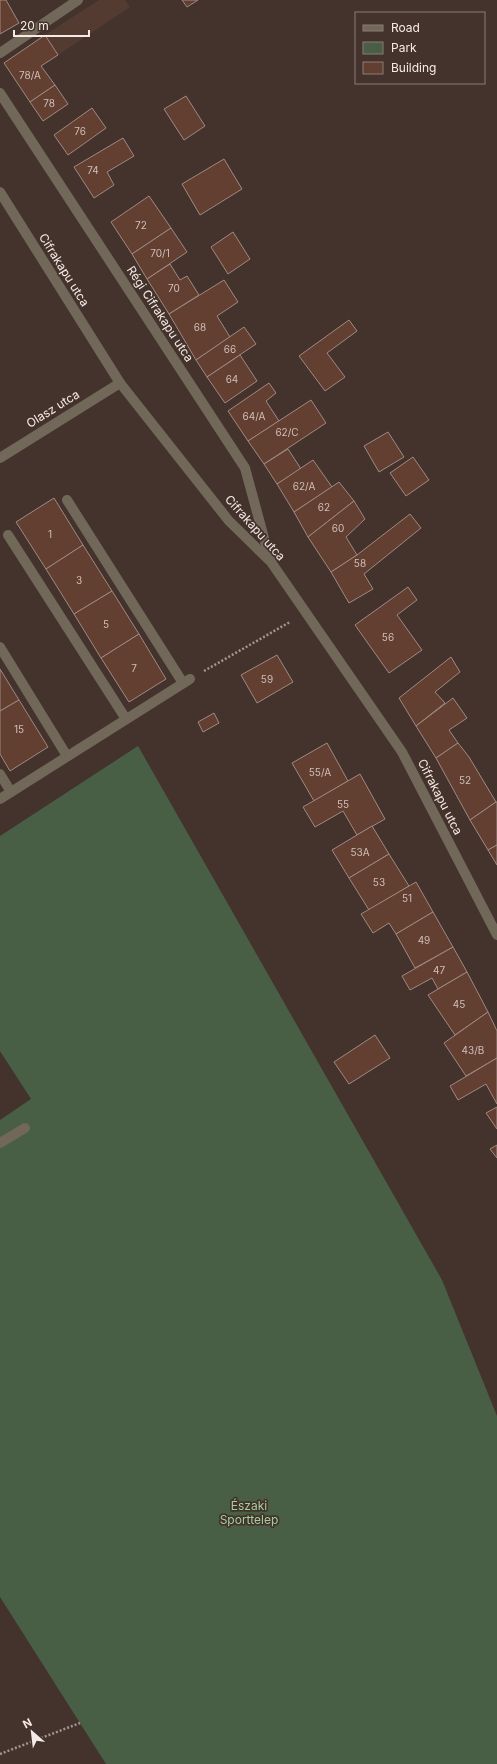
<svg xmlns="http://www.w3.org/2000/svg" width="497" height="1764" viewBox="0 0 497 1764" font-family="Inter,sans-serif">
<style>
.built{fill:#533b32}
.green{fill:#485f46}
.building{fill:#633f32;stroke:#9e8a82}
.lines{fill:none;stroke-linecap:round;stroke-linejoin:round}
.path{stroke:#a39590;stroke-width:2.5;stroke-dasharray:2 2;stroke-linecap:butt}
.service{stroke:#716859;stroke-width:10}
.minor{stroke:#716859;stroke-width:10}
.labels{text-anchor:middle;stroke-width:3.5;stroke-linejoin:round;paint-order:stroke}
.number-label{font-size:10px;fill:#d0bfb9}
.street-label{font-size:12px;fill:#f5eae6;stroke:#44332c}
.park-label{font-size:12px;fill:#a1cf9c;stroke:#44332c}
</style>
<rect width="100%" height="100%" fill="#44332c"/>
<polygon class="built" points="99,0 125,0 130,7 58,55 45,35"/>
<polygon class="green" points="138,746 442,1280 497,1416 497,1764 106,1764 0,1597 0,1120 31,1099 0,1051 0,836"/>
<g class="building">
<polygon points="0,0 6,0 19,23 0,34"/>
<polygon points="182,0 198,0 187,7"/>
<polygon points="45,35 58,55 41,66 55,85 30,102 4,63"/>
<polygon points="55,85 68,104 43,121 30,102"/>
<polygon points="186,96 205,126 184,140 164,109"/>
<polygon points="92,108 106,128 68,155 54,135"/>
<polygon points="123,138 134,156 107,172 114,185 94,198 74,167"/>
<polygon points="224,159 242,189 200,215 182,184"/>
<polygon points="149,196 171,228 132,254 111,222"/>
<polygon points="171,228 187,252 147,279 132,254"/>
<polygon points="233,232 250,259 228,274 211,247"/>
<polygon points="170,264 180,280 187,276 199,295 169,314 147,279"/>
<polygon points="224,280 238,302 217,316 230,337 196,360 169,314"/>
<polygon points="349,320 357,331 327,353 345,377 325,391 299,356"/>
<polygon points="244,327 256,344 207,377 196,360"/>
<polygon points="240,355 257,381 225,403 207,377"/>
<polygon points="269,383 276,393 266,401 279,421 248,441 228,411"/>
<polygon points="311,400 326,423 264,464 248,441"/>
<polygon points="388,432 404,457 379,472 364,446"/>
<polygon points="288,449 301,469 277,484 264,464"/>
<polygon points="413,457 429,480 406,496 390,473"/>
<polygon points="313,460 332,487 294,512 277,484"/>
<polygon points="339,482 354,501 308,537 294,512"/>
<polygon points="54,498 83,545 46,569 16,522"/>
<polygon points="354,501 365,519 346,537 357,555 331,572 308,537"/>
<polygon points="410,514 421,528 364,574 373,589 349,603 331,572 357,555"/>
<polygon points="83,545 112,591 74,614 46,569"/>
<polygon points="408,587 417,600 397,615 422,650 389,673 355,625"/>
<polygon points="112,591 139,634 101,658 74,614"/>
<polygon points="139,634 166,679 129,702 101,658"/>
<polygon points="277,655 293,682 257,703 241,675"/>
<polygon points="451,657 460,672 435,692 445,703 416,726 399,698"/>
<polygon points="0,669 19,700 0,711"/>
<polygon points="453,698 467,718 449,730 458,743 436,758 416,726"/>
<polygon points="19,700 48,747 10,771 0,754 0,711"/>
<polygon points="214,713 219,723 203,732 198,722"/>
<polygon points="327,743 348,781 314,801 292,763"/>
<polygon points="458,743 469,757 496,802 470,820 436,758"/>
<polygon points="360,774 385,819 357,835 343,811 315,827 303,807"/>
<polygon points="496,802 497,802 497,845 488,850 470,820"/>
<polygon points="372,826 389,854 349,878 332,850"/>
<polygon points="497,845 497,865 488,850"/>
<polygon points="389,854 409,886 369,910 349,878"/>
<polygon points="416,882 433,912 396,934 389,923 373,933 361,914"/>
<polygon points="433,912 453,947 415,968 396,934"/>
<polygon points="453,947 467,972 438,989 432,978 410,990 402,976"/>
<polygon points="467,972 488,1012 455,1035 428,995"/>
<polygon points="488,1012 497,1031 497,1058 466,1076 444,1043"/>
<polygon points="375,1035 390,1058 349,1084 334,1062"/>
<polygon points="497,1058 497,1104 486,1084 458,1100 450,1086"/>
<polygon points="497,1107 497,1129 486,1113"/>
<polygon points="497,1145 497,1158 490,1149"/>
</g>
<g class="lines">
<g class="path">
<polyline points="204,671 290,622"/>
<polyline points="0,1754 80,1723"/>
</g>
<g class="service">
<polyline points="67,500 183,683"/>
<polyline points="8,535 126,719"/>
<polyline points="0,647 67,756"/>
<polyline points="0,774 11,792"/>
<polyline points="0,799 190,679"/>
<polyline points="0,1143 25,1128"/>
</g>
<g class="minor">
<polyline points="0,53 78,0"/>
<polyline points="0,93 245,468 270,560"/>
<polyline points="0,192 120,383 229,521 271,562 402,752 497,935"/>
<polyline points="0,458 120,383"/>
</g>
</g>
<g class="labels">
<g class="number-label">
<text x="30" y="79">78/A</text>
<text x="49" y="107">78</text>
<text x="80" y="135">76</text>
<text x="93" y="174">74</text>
<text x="141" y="229">72</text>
<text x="160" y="257">70/1</text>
<text x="174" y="292">70</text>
<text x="200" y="331">68</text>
<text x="230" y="353">66</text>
<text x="232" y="383">64</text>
<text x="254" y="420">64/A</text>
<text x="287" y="436">62/C</text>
<text x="304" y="490">62/A</text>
<text x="324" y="511">62</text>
<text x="338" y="532">60</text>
<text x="50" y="538">1</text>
<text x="360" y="567">58</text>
<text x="79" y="584">3</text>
<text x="106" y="628">5</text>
<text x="388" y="641">56</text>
<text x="134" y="672">7</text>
<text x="267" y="683">59</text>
<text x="19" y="733">15</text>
<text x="320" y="776">55/A</text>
<text x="465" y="784">52</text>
<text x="343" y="808">55</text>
<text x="360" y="856">53A</text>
<text x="379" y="886">53</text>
<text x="407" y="902">51</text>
<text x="424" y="944">49</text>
<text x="439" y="974">47</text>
<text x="459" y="1008">45</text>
<text x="473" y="1054">43/B</text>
</g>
<g class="street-label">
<text transform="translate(64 270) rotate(58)" y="4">Cifrakapu utca</text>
<text transform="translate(160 314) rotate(57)" y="4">Régi Cifrakapu utca</text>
<text transform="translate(53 409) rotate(-32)" y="4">Olasz utca</text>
<text transform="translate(255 528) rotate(48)" y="4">Cifrakapu utca</text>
<text transform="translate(440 797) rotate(63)" y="4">Cifrakapu utca</text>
</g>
<g class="park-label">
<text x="249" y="1510">Északi<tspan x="249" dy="14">Sporttelep</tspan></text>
</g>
</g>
<rect x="355" y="12" width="130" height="72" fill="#44332c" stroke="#8b7c76"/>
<rect x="363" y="25" width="20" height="6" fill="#716859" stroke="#8b7c76"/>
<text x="391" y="32" font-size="12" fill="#f5eae6">Road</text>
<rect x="363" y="42" width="20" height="12" fill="#485f46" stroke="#8b7c76"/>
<text x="391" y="52" font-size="12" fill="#f5eae6">Park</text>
<rect x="363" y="62" width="20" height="12" fill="#633f32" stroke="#8b7c76"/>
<text x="391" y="72" font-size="12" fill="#f5eae6">Building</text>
<g transform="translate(32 1732) rotate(332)" stroke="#44332c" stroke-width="3" paint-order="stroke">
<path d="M0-3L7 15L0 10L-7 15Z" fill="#f5eae6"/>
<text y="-6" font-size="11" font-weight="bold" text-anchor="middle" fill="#f5eae6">N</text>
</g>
<path d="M14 30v6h75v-6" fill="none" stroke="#f5eae6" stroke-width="2"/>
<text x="20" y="30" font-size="12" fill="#f5eae6" stroke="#44332c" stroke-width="3" paint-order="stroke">20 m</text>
</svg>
